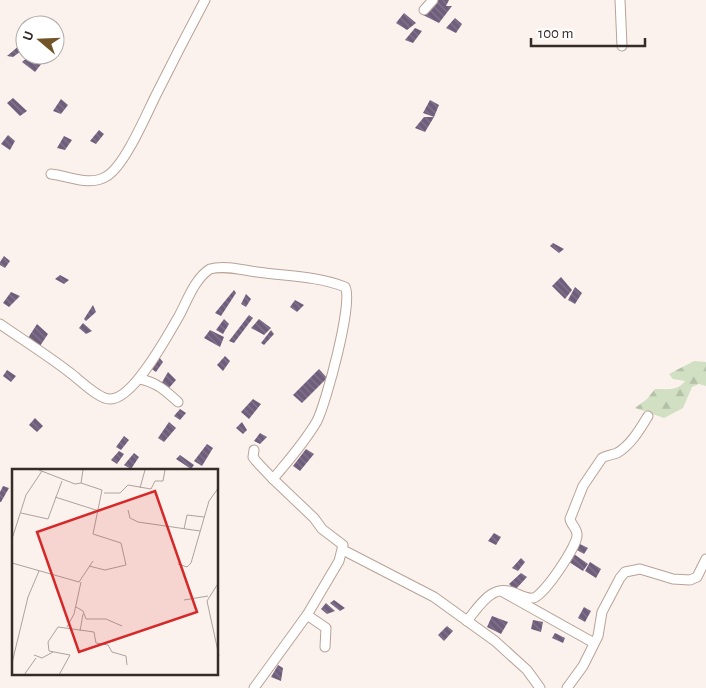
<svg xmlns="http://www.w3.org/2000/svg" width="706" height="688" viewBox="0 0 706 688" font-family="'Alegreya Sans',sans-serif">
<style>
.forest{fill:url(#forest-firs)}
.building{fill:url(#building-back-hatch)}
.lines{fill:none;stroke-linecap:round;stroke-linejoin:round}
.minor-casing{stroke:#b8a297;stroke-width:11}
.minor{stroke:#fff;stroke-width:9}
.inset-road{fill:none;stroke:#aca39e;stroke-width:1}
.view{fill:#d62828;fill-opacity:0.15;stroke:#d62828;stroke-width:2.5}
.inset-edge{fill:none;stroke:#352c28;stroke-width:2.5}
</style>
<defs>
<pattern id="forest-firs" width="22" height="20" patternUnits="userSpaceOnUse" patternTransform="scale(1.25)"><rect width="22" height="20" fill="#d1dfc2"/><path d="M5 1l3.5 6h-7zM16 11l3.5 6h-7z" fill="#b4c0a7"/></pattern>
<pattern id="building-back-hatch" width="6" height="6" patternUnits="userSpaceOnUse" patternTransform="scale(1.25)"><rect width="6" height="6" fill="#6f5d7c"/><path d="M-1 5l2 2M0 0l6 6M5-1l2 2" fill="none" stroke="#84768c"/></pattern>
</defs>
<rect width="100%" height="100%" fill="#fcf2ed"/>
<path class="forest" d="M 694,361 L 706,362 L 706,386 L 699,384 L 692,387 L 683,408 L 664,418 L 635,408 L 647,399 L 655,389 C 667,389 678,391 685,381 L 673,379 L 669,374 Z"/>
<g class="building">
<polygon points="428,0 449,0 446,6 452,6 439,23 421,14 421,12"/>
<polygon points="404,13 416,23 407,30 396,23"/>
<polygon points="455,18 462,24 456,33 446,28"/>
<polygon points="415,28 422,31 413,43 405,40"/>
<polygon points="20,45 24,49 13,57 7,56"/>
<polygon points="30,55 32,55 42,63 35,72 22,62"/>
<polygon points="13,98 27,111 20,116 7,103"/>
<polygon points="61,99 68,105 61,114 53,111"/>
<polygon points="430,100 439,105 434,117 423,113"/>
<polygon points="424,117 434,117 425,132 415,128"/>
<polygon points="99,130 104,134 96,144 90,141"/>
<polygon points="8,135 15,141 10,150 1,144"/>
<polygon points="64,136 72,140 65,150 57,148"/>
<polygon points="553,243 564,249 559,253 550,246"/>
<polygon points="4,256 10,261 5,268 0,265 0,262"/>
<polygon points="60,275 69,280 64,284 55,279"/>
<polygon points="561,277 572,290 565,299 552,286"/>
<polygon points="575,287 582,293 575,304 568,300"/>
<polygon points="234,290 236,293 221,316 215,313"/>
<polygon points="11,292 20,296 9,307 3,303"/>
<polygon points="246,294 251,299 246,307 241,304"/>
<polygon points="295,300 304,305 297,312 290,307"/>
<polygon points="93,305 96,312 86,321 84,319"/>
<polygon points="249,315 253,318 234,343 229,341"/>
<polygon points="224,319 229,324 223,334 216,330"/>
<polygon points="259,319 271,328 264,335 251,328"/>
<polygon points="83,323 92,331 86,334 79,328"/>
<polygon points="37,324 48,334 40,346 28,338"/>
<polygon points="210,330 224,337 220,347 204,338"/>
<polygon points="271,330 274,334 264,345 261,343"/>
<polygon points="158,356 163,362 156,372 150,368"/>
<polygon points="225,356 230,361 223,371 217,365"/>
<polygon points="319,369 327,378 302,403 293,395"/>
<polygon points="7,370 16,376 11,382 3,376"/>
<polygon points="168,372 176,380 169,388 161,384"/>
<polygon points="253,399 261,404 249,419 241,412"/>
<polygon points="180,409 186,413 180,420 174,416"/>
<polygon points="35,418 43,426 37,432 29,425"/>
<polygon points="169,422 176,428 164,442 158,438"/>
<polygon points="242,422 247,430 243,434 236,428"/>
<polygon points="260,433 267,437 260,444 254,441"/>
<polygon points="124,436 129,440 121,450 116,447"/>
<polygon points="207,444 213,448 202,466 194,461"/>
<polygon points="306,449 314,454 300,471 293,466"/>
<polygon points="119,451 124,454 117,464 111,460"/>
<polygon points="134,453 139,457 131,469 124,465"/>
<polygon points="180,455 194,465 191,469 176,459"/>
<polygon points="3,486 9,488 1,502 0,502 0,492"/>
<polygon points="494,533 501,537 496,545 488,541"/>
<polygon points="578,543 588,548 584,554 575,549"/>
<polygon points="574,554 588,564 583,571 569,562"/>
<polygon points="521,558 525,562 518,571 512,568"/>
<polygon points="590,562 601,569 596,578 585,571"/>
<polygon points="521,573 527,577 515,590 509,584"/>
<polygon points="334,600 345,608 340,611 330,603"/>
<polygon points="326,603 335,611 327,614 321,609"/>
<polygon points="584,607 591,611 585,622 578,618"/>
<polygon points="492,616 508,622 501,634 487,627"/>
<polygon points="533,620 543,622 541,632 531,629"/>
<polygon points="447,626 453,631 444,641 438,635"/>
<polygon points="555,633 565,638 563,643 552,638"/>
<polygon points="278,665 283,668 281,681 271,677"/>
</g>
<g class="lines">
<g class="minor-casing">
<g id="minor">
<polyline points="620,0 622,46"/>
<polyline points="424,10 433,0"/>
<path d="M 51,174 C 69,176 90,187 107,176 C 125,165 146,115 156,95 C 172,63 188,32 205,0"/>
<path d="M 0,324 C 23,340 47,355 69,372 C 79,379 98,399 110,399 C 133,400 168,335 179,316 C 187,301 195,278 210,269 C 224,265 243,270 257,272 C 285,276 318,276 345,287 C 354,301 326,403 317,421 C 305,442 288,461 273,479"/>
<path d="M 140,379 C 156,382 166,391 178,402"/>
<polyline points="343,550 434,597 495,641 527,670 540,688"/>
<polyline points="503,592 594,643"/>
<polyline points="307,615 326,628 325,647"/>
<path d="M 467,621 C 480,605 492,583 515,593 C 520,595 527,599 533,598 C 544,596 576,547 577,536 C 578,529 571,525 570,519 L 583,486 L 602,458 C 607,455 612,455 617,453 C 631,445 640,429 648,416"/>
<polyline points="254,688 307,615 339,561 343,545 322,529 314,518 273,479 256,461 253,457 254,450"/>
<polyline points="567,688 583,666 598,636 602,612 620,578 625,572 640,569 673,579 690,580 697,577 706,559"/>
</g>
</g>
<use href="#minor" class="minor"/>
</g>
<g transform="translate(12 469)">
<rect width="206" height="206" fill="#fcf2ed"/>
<path class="inset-road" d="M 27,1 L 63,15 L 69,14 L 71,1M 69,14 L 90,21 L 81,65 L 109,74 L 114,96 L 93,101 L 77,97M 128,19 L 133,1M 92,24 L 108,24 L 116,16 L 139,20 L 143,12 L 151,12 L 153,1M 43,28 L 87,42M 116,41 L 118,49 L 126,53 L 188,62M 9,44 L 36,50 L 50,12M 172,60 L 175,46 L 192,48M 0,70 L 14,26 L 30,2M 0,94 L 67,113 L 81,92M 166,95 L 175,98 L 179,94 L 197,32 L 207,18M 207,113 L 195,132 L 207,187M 172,131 L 196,127M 64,138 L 71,142 L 74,150 L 94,150 L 110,157M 55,158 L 62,145 L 69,113M 68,162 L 71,145M 22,186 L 30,189 L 41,183M 0,194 L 16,128 L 27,102M 12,206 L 24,189M 47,206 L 58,186 L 37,182 L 36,173 L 46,158 L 82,163 L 84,174 L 96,176 L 100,183 L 114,187 L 115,196"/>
<path class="view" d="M 143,22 L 185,143 L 67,183 L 25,63 Z"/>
<rect width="206" height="206" class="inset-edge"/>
</g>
<g transform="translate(40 40) rotate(289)"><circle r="24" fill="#ffffff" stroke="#aeaba9"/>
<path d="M0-4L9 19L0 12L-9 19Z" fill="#715528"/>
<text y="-8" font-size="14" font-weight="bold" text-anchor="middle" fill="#352c28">U</text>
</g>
<path d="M531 38v8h114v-8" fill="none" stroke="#352c28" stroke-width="2.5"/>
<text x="538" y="38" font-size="15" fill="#352c28" stroke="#ffffff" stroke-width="4" paint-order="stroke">100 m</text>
</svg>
